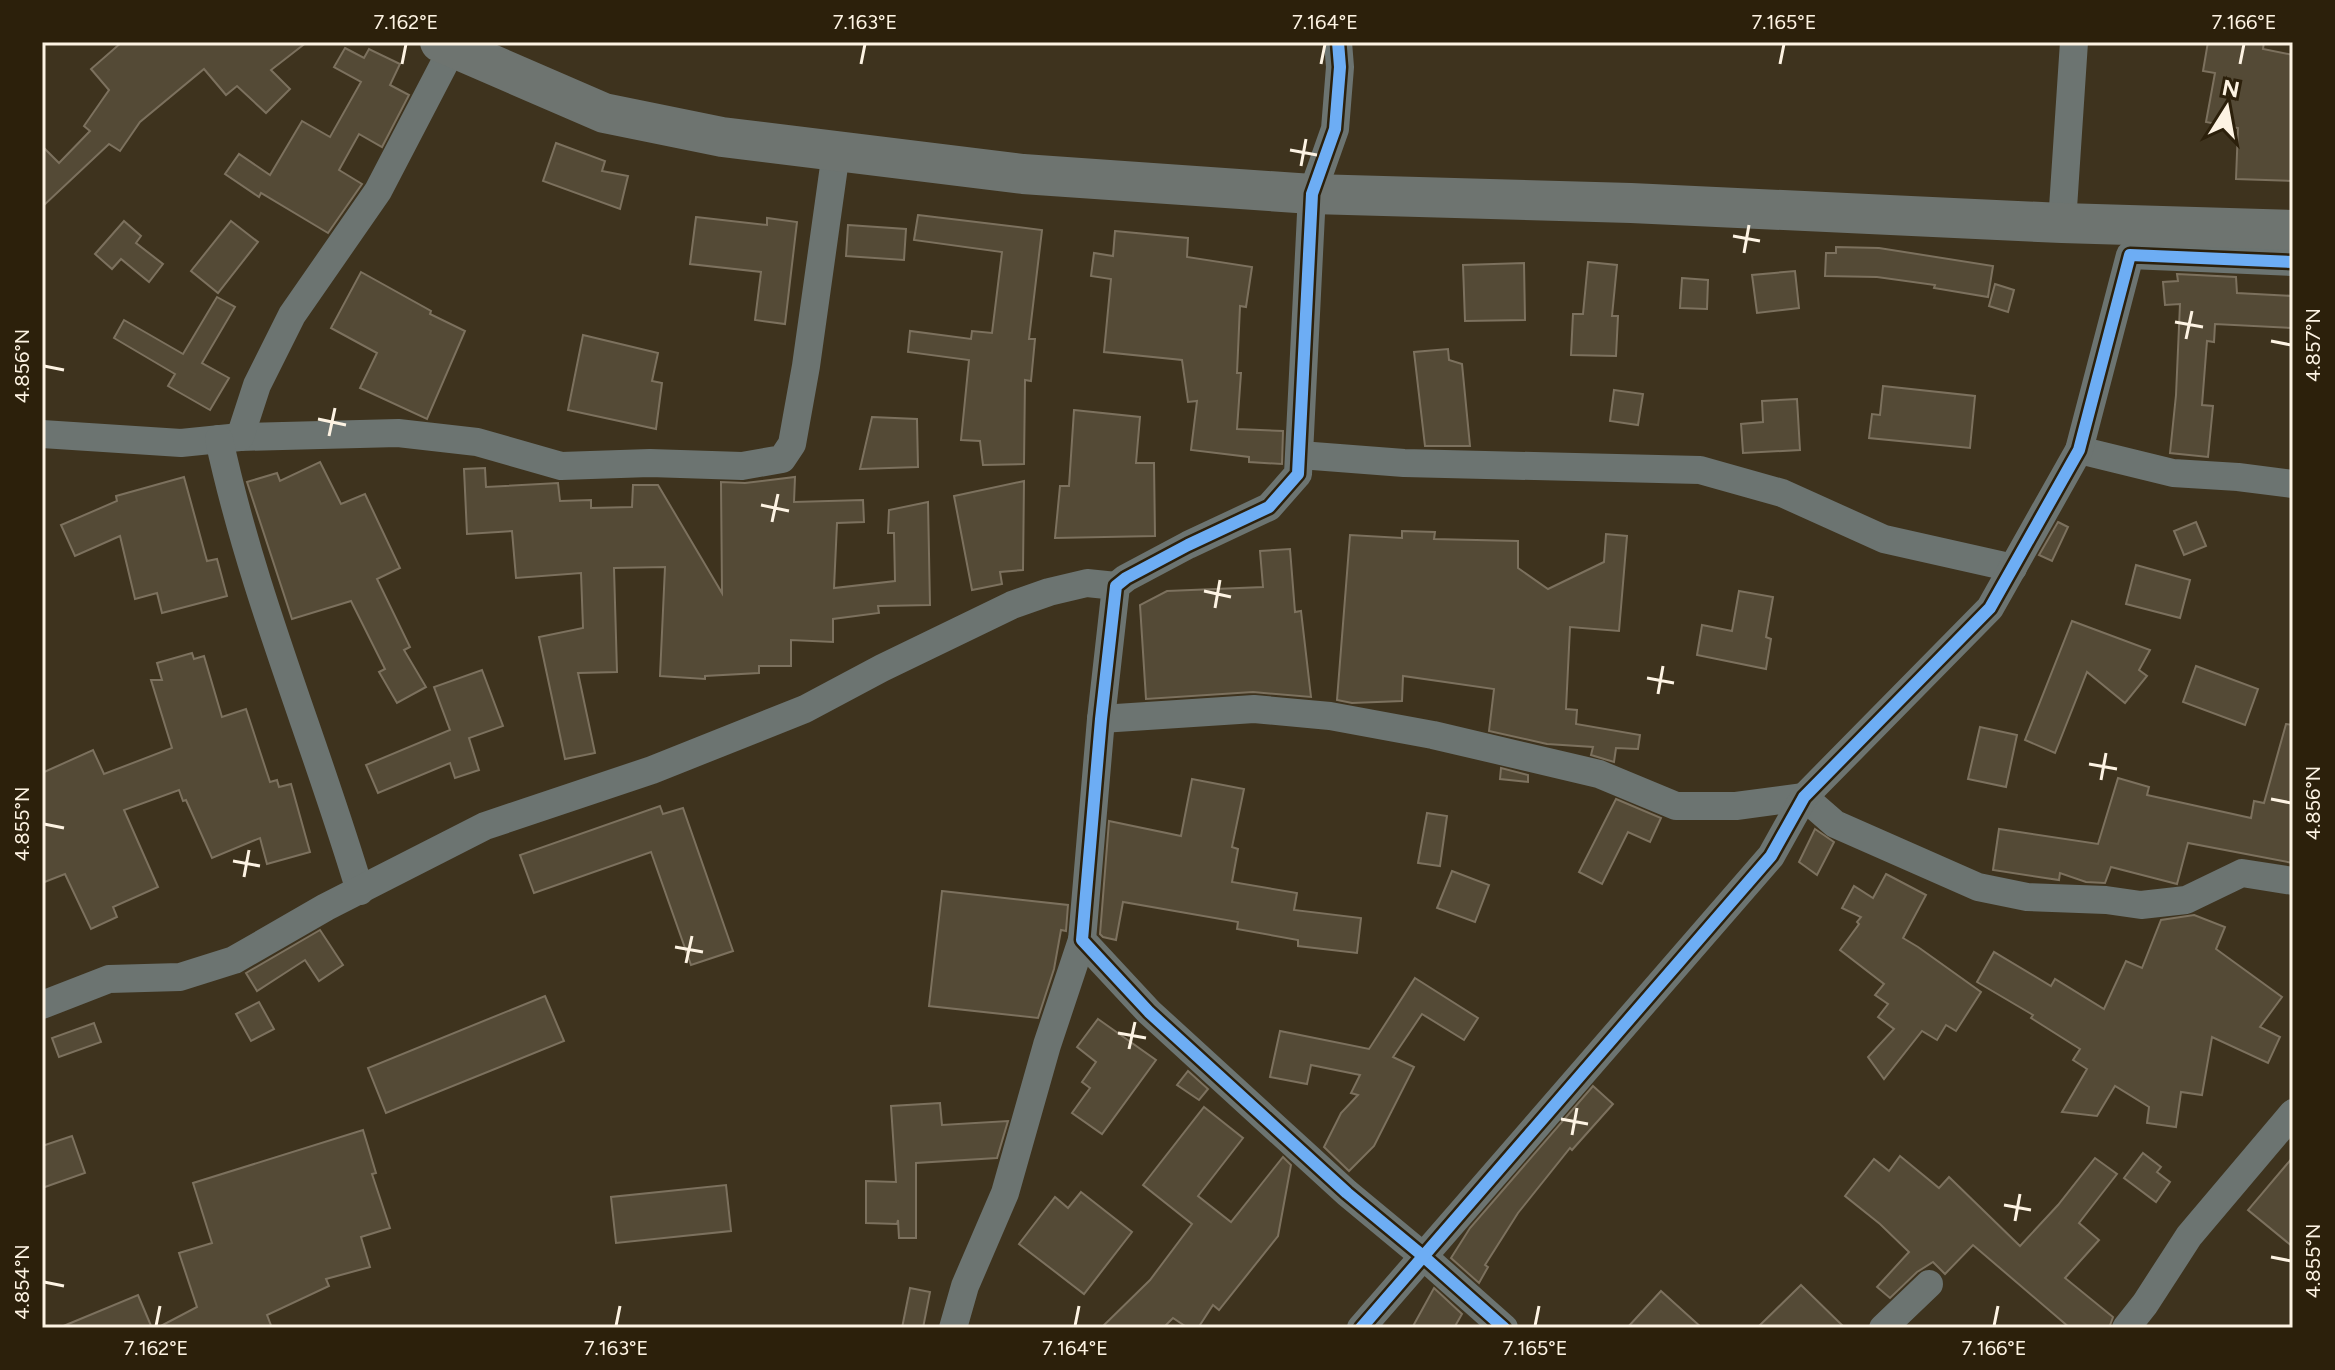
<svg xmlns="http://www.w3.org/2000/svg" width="2335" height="1370" viewBox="0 0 2335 1370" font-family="Figtree,sans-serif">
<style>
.building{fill:#544a36;stroke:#7c715e;stroke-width:2}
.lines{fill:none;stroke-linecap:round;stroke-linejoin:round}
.minor{stroke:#6c7471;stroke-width:28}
.secondary{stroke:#6e7470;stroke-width:40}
.cycleway-casing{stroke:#2c200b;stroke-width:17}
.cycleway{stroke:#6dadf4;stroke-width:12}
.ticks{fill:none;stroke:#fdf3e3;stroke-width:3}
.neatline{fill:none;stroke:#fdf3e3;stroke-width:3}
.ticks-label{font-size:20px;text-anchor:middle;fill:#fdf3e3}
</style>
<rect width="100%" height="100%" fill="#3e331e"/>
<g class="building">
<polygon points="122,42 307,42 271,70 290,89 266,113 237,86 226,95 204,69 140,122 120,151 109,144 42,207 42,146 59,163 90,131 84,126 109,90 91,69"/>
<polygon points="2208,42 2264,42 2263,49 2293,55 2293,181 2236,179 2238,128 2206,122 2215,73 2203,71"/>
<polygon points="345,48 364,58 369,49 400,64 390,85 409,95 382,147 359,134 339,170 362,184 328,233 261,193 259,197 225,174 239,154 270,175 302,121 330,137 361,82 334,67"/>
<polygon points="556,143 605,161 602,171 628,176 620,209 543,181"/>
<polygon points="918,215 1042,230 1029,339 1035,339 1031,381 1025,380 1024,464 983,465 980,441 961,440 969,360 908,352 910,331 971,339 972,331 992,333 1002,252 914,240"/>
<polygon points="696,217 767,225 767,218 797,222 785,324 755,320 761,272 690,264"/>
<polygon points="124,221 141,236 136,243 163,264 149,282 121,259 112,269 95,254"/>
<polygon points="231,221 258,242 218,293 191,271"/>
<polygon points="848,225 906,229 904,260 846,256"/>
<polygon points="1115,231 1188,238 1187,257 1252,267 1246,307 1240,306 1237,373 1241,373 1237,429 1283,431 1282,464 1249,462 1249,457 1191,450 1197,401 1188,402 1182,360 1104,352 1111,279 1091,276 1094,253 1113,256"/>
<polygon points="1836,247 1879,248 1993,266 1988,297 1934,288 1935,285 1877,277 1825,276 1826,253 1836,253"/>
<polygon points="1588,262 1617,265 1612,316 1618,316 1616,356 1571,355 1573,314 1583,314"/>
<polygon points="1524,263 1525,320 1465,321 1463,265"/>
<polygon points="1795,271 1799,308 1757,313 1752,275"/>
<polygon points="361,272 431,311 430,314 465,331 427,419 360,388 377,353 331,328"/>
<polygon points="2177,274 2236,277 2237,293 2293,296 2293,328 2215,324 2214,342 2207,341 2202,405 2213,406 2208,457 2170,453 2176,395 2180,304 2165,305 2163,282 2178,281"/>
<polygon points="1682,278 1708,280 1707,309 1680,308"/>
<polygon points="1995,284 2014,290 2008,312 1989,306"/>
<polygon points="217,297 235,307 202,363 229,378 210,410 168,386 175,374 114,338 124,320 183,354"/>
<polygon points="583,335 658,353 652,381 662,383 656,429 568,410"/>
<polygon points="1448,349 1449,360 1462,364 1470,446 1425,446 1414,352"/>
<polygon points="1883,386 1975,396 1970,448 1869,438 1872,414 1880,415"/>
<polygon points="1614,390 1643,394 1638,425 1610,421"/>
<polygon points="1797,399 1800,450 1743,453 1741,424 1763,422 1762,401"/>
<polygon points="1074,410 1140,417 1136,463 1154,463 1155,536 1055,538 1060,486 1069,486"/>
<polygon points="872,417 917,419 918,467 860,469"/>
<polygon points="320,462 341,504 365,494 400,568 377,579 410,647 404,650 426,687 397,703 379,672 385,669 351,601 292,619 247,482 277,473 280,481"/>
<polygon points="485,468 486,487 558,483 560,501 591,500 591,508 632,507 633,485 658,485 722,593 721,482 745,483 795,477 794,502 863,500 864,522 837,523 834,588 895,581 894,533 888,533 889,510 928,502 930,605 878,606 879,613 833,619 833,642 791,640 791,666 759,666 759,673 705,676 705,679 660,676 665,567 614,568 617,672 578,673 595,753 565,759 539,637 583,628 581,573 516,578 512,531 467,534 464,469"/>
<polygon points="184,477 207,561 217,559 227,596 162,613 157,593 135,599 120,536 75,556 61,525 117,501 116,496"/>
<polygon points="1024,481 1023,570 1000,572 1002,584 972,590 954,496"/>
<polygon points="2058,522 2068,527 2052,561 2039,555"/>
<polygon points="2196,522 2206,546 2184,555 2174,531"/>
<polygon points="1402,531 1435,532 1434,539 1518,541 1518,568 1548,589 1604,562 1606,534 1627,536 1619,631 1570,627 1566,709 1577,710 1576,724 1640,735 1638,749 1616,748 1614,762 1591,755 1593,747 1547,744 1489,731 1494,689 1403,676 1402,701 1352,703 1337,700 1350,535 1402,538"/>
<polygon points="1290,549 1295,612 1301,611 1311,697 1253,692 1146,699 1140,605 1167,591 1263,587 1260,551"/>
<polygon points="2136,565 2190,580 2180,618 2126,604"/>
<polygon points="1739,591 1773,597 1766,637 1771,639 1766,669 1697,655 1702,625 1732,631"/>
<polygon points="2072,621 2150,650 2139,670 2147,676 2125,703 2087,672 2055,753 2025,740"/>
<polygon points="192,653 194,659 204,656 222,717 246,709 270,782 277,780 279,787 291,784 310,852 267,864 260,838 212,858 186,800 183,801 179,790 124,810 158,887 113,907 117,917 91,929 65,874 42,883 42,773 93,750 104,774 172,748 151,680 162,680 157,663"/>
<polygon points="2196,666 2258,689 2245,725 2183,702"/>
<polygon points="482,670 503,726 469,738 479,770 455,778 450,763 378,793 366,765 450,730 434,687"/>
<polygon points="2286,724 2293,725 2293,863 2188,843 2177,884 2111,867 2105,883 2086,882 2060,873 2059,880 1993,870 1999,829 2098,844 2118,778 2149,787 2147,795 2251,818 2254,801 2264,803"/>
<polygon points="1980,727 2017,735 2006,787 1968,779"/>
<polygon points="1501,768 1528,775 1528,782 1500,779"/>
<polygon points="1192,779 1244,789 1232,847 1238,849 1232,882 1297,893 1294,910 1361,918 1357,953 1298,946 1298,940 1237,929 1238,922 1123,902 1116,940 1103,937 1100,934 1109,821 1181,836"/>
<polygon points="1616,799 1661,818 1650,842 1628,832 1602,884 1579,872"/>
<polygon points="660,806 663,814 683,808 733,951 691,965 651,852 534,893 520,855"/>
<polygon points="1427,813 1447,816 1440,866 1418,863"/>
<polygon points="1815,829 1834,842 1817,875 1799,862"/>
<polygon points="1452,871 1489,885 1475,922 1437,908"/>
<polygon points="1886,874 1926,895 1903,938 1918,947 1981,992 1956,1031 1946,1025 1937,1040 1922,1031 1884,1079 1868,1057 1894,1029 1878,1017 1888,1004 1875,995 1884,984 1840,950 1859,924 1857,922 1861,917 1842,908 1854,886 1873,898"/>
<polygon points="942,891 1068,905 1066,931 1061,930 1054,969 1038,1018 929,1006"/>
<polygon points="2194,915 2225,927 2216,949 2282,997 2260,1027 2280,1037 2268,1063 2212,1037 2202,1095 2181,1092 2176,1127 2147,1123 2149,1107 2115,1086 2097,1116 2062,1112 2087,1069 2073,1060 2080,1049 2031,1018 2033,1015 1977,982 1994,952 2051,986 2055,979 2104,1009 2126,961 2142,968 2161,920"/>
<polygon points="320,930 343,965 319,981 305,960 257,991 246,973"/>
<polygon points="1415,978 1478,1018 1464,1040 1422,1014 1393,1057 1414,1067 1374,1146 1349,1171 1324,1147 1341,1113 1358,1095 1351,1093 1360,1075 1311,1065 1307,1084 1270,1077 1280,1031 1369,1049"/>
<polygon points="545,996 564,1041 386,1113 368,1068"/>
<polygon points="259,1002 274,1029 251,1041 236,1014"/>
<polygon points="1098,1019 1156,1060 1102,1134 1072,1113 1090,1088 1082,1082 1096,1062 1077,1047"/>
<polygon points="94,1023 101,1042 59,1057 52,1038"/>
<polygon points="1188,1071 1208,1089 1199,1100 1177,1085"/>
<polygon points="1593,1086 1613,1104 1572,1150 1570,1148 1518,1213 1485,1265 1488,1267 1479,1283 1451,1258 1470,1228"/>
<polygon points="940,1103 942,1125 1008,1121 997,1158 916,1163 916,1238 899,1238 898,1220 897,1224 866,1223 866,1181 896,1182 891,1106"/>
<polygon points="1204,1107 1243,1138 1198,1196 1231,1222 1283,1157 1291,1165 1278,1236 1219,1310 1213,1305 1198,1328 1188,1328 1173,1318 1163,1328 1101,1328 1150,1280 1192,1224 1143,1185"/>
<polygon points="363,1130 376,1173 372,1174 390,1228 361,1237 370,1267 326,1279 329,1286 267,1315 272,1328 157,1328 197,1307 179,1253 212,1243 193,1183"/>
<polygon points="72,1136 85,1173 42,1188 42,1146"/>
<polygon points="2143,1153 2161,1167 2157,1172 2170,1182 2156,1202 2124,1178"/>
<polygon points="1900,1156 1939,1188 1949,1177 2020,1246 2058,1205 2095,1158 2117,1174 2079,1223 2099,1240 2065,1278 2113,1317 2109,1328 2070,1328 1973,1245 1945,1274 1933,1262 1917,1272 1890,1298 1877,1287 1909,1252 1880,1224 1845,1196 1874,1159 1889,1171"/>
<polygon points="2293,1157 2293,1247 2248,1210"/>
<polygon points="726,1185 731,1231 616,1243 611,1197"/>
<polygon points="1081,1192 1132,1232 1084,1294 1019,1244 1055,1197 1068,1208"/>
<polygon points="1801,1285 1845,1328 1757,1328"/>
<polygon points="910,1288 930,1292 923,1328 902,1328"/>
<polygon points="1434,1288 1462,1314 1454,1328 1412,1328"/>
<polygon points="1661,1291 1702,1328 1627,1328"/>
<polygon points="138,1295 152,1328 61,1328 61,1327"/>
</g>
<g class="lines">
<g class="minor">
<polyline points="1338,42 1340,67 1335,129 1312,194 1298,474 1269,507 1188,545 1126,578 1116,586 1101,719 1082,940 1149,1012 1347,1193 1423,1256 1504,1328"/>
<polyline points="2062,223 2074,42"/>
<polyline points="42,434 181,443 240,437 398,433 477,442 561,466 650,463 742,466 782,459 792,444 806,366 836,152"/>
<polyline points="240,437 257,385 292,315 378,191 452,49"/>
<path d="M 219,439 C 252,593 315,740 360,891"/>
<polyline points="2079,450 2173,473 2238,477 2293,484"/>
<polyline points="1300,455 1404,463 1700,470 1782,493 1884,539 2013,568"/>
<polyline points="1101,719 1254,709 1330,716 1433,735 1599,774 1676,806 1736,806 1804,797 1835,824 1978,887 2027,897 2106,900 2141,905 2186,900 2242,873 2293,881"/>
<polyline points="42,1005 109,979 180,977 234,960 326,907 485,826 652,770 805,709 882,668 1012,605 1049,592 1087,583 1116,586"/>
<polyline points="953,1328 965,1286 1005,1193 1047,1045 1082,940"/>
<polyline points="1361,1328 1771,856 1804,797 1990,608 2079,450 2130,255 2293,262"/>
<polyline points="1883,1328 1929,1284"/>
<polyline points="2126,1328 2145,1304 2189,1236 2293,1113"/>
</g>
<polyline class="secondary" points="440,42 604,113 722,137 1023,174 1312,194 1631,203 2062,223 2293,230"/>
<g class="cycleway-casing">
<g id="cycleway">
<polyline points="1338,42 1340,67 1335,129 1312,194 1298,474 1269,507 1188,545 1126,578 1116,586 1101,719 1082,940 1149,1012 1347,1193 1423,1256 1504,1328"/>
<polyline points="1361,1328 1771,856 1804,797 1990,608 2079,450 2130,255 2293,262"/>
</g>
</g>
<use href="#cycleway" class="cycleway"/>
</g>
<path class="ticks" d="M 402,64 L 406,44M 861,64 L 865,44M 1321,64 L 1325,44M 1780,64 L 1784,44M 2240,64 L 2244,44M 1290,150 L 1317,155M 1301,166 L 1306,139M 1733,236 L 1760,241M 1744,253 L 1749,225M 2175,322 L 2203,327M 2186,339 L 2192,311M 2271,341 L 2291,345M 44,366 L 64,370M 318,419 L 346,425M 329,436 L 335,408M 761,505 L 789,511M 772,522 L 778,494M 1204,591 L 1231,597M 1215,608 L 1220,580M 1647,678 L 1674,683M 1658,694 L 1663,666M 2089,764 L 2117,769M 2101,780 L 2106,753M 2271,799 L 2291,803M 44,824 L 64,828M 233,861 L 260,866M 244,877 L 249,850M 675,947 L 703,952M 686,963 L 692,936M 1118,1033 L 1146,1038M 1129,1049 L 1135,1022M 1561,1119 L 1588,1124M 1572,1135 L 1577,1108M 2004,1205 L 2031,1210M 2015,1221 L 2020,1194M 2271,1257 L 2291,1261M 44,1282 L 64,1286M 156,1326 L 160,1306M 616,1326 L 620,1306M 1075,1326 L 1079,1306M 1535,1326 L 1539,1306M 1994,1326 L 1998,1306"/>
<rect width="2335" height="1370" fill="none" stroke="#2c200b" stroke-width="88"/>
<g transform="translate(2227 108) rotate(11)" stroke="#2c200b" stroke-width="6" paint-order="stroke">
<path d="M0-6L14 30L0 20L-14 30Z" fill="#fdf3e3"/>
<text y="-12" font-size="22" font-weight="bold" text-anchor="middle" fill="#fdf3e3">N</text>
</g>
<rect x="44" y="44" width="2247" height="1282" class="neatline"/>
<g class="ticks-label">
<text x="406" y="29">7.162°E</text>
<text x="865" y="29">7.163°E</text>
<text x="1325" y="29">7.164°E</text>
<text x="1784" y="29">7.165°E</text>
<text x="2244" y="29">7.166°E</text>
<text transform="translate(2313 345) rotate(-90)" y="7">4.857°N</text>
<text transform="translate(22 366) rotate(-90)" y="7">4.856°N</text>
<text transform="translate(2313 803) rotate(-90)" y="7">4.856°N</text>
<text transform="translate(22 824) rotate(-90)" y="7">4.855°N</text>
<text transform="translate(2313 1261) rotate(-90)" y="7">4.855°N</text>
<text transform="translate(22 1282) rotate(-90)" y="7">4.854°N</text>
<text x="156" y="1355">7.162°E</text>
<text x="616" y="1355">7.163°E</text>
<text x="1075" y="1355">7.164°E</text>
<text x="1535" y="1355">7.165°E</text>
<text x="1994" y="1355">7.166°E</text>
</g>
</svg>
